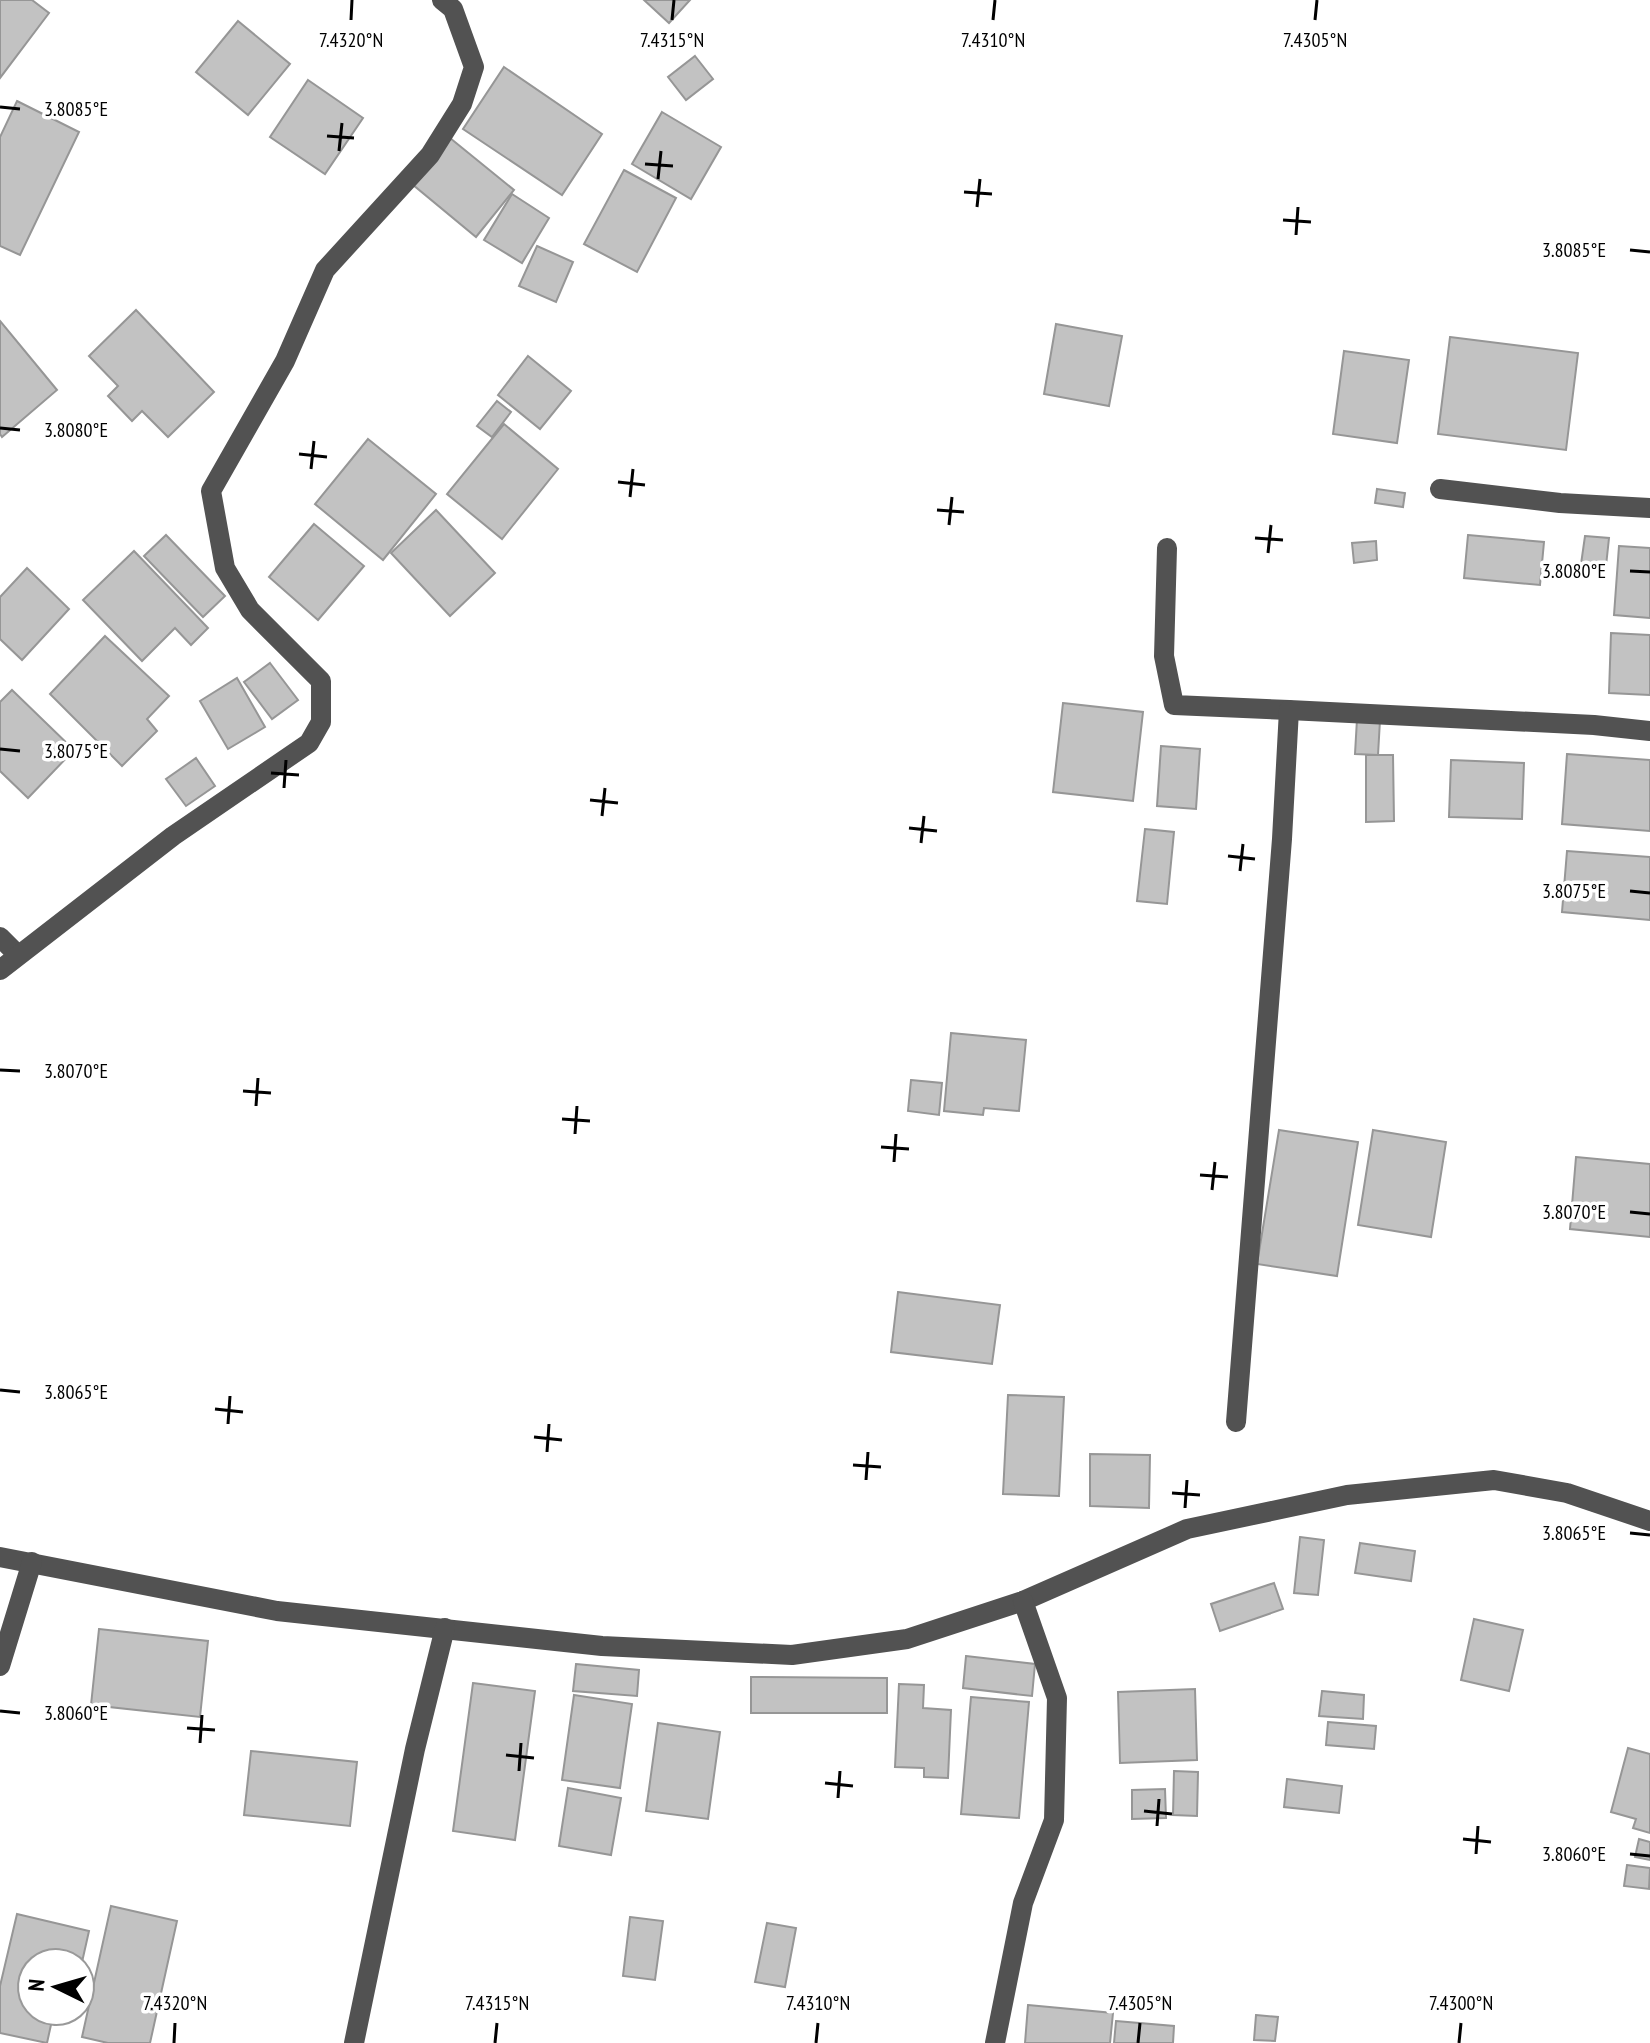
<svg xmlns="http://www.w3.org/2000/svg" width="1650" height="2043" viewBox="0 0 1650 2043" font-family="'PT Sans Narrow',sans-serif">
<style>
.building{fill:#c2c2c2;stroke:#969696;stroke-width:2}
.lines{fill:none;stroke-linecap:round;stroke-linejoin:round}
.minor{stroke:#525252;stroke-width:20}
.ticks{fill:none;stroke:#000;stroke-width:3}
.ticks-label{font-size:20px;text-anchor:middle;fill:#000;stroke:#fff;stroke-width:7;stroke-linejoin:round;paint-order:stroke}
</style>
<rect width="100%" height="100%" fill="#fff"/>
<g class="building">
<polygon points="0,0 32,0 49,13 0,78"/>
<polygon points="644,0 690,0 669,23"/>
<polygon points="238,21 290,64 248,115 196,72"/>
<polygon points="695,56 713,79 686,100 668,77"/>
<polygon points="504,67 602,134 562,195 463,129"/>
<polygon points="308,80 363,118 325,174 270,137"/>
<polygon points="17,101 79,132 20,255 0,246 0,137"/>
<polygon points="662,112 721,147 691,199 632,164"/>
<polygon points="450,138 514,190 476,237 412,184"/>
<polygon points="624,170 676,198 637,272 584,244"/>
<polygon points="512,194 549,218 522,263 484,240"/>
<polygon points="537,246 573,262 556,302 519,286"/>
<polygon points="136,310 214,392 168,437 142,411 132,421 108,396 118,386 89,356"/>
<polygon points="0,321 57,390 2,437 0,434"/>
<polygon points="1056,324 1122,336 1109,406 1044,394"/>
<polygon points="1450,337 1578,353 1566,450 1438,434"/>
<polygon points="1344,351 1409,360 1397,443 1333,434"/>
<polygon points="528,356 571,391 540,429 498,395"/>
<polygon points="497,401 511,412 492,437 477,426"/>
<polygon points="504,424 558,469 502,539 447,494"/>
<polygon points="368,439 436,494 383,560 315,504"/>
<polygon points="1377,489 1405,493 1403,507 1375,503"/>
<polygon points="436,510 495,573 450,616 391,553"/>
<polygon points="314,524 364,566 318,620 269,577"/>
<polygon points="166,535 225,596 203,617 144,556"/>
<polygon points="1468,535 1544,542 1540,585 1464,578"/>
<polygon points="1585,536 1609,538 1606,566 1581,564"/>
<polygon points="1376,541 1377,560 1354,563 1352,543"/>
<polygon points="1619,546 1650,548 1650,618 1614,615"/>
<polygon points="134,551 208,628 191,645 175,628 142,661 83,600"/>
<polygon points="27,568 69,609 22,660 0,639 0,597"/>
<polygon points="1611,633 1650,635 1650,695 1609,693"/>
<polygon points="105,636 169,696 147,719 157,731 122,766 50,694"/>
<polygon points="270,663 298,700 272,719 244,682"/>
<polygon points="237,678 265,727 228,749 200,701"/>
<polygon points="12,690 74,750 28,798 0,771 0,702"/>
<polygon points="1063,703 1143,712 1133,801 1053,792"/>
<polygon points="1357,719 1380,720 1378,755 1355,754"/>
<polygon points="1161,746 1200,749 1196,809 1157,806"/>
<polygon points="1567,754 1650,760 1650,831 1562,824"/>
<polygon points="1366,755 1393,755 1394,821 1366,822"/>
<polygon points="196,758 215,786 186,806 166,779"/>
<polygon points="1451,760 1524,763 1522,819 1449,817"/>
<polygon points="1145,829 1174,832 1167,904 1137,901"/>
<polygon points="1567,851 1650,857 1650,920 1562,912"/>
<polygon points="951,1033 1026,1040 1019,1111 984,1108 983,1115 944,1111"/>
<polygon points="911,1080 942,1083 939,1115 908,1111"/>
<polygon points="1279,1130 1358,1142 1337,1276 1257,1264"/>
<polygon points="1373,1130 1446,1142 1431,1237 1358,1225"/>
<polygon points="1576,1157 1650,1164 1650,1237 1570,1229"/>
<polygon points="898,1292 1000,1305 992,1364 891,1352"/>
<polygon points="1008,1395 1064,1397 1059,1496 1003,1494"/>
<polygon points="1090,1454 1150,1455 1149,1508 1090,1506"/>
<polygon points="1300,1537 1324,1540 1318,1595 1294,1593"/>
<polygon points="1360,1543 1415,1551 1411,1581 1355,1573"/>
<polygon points="1274,1583 1283,1609 1220,1631 1211,1604"/>
<polygon points="1474,1619 1523,1630 1509,1691 1461,1680"/>
<polygon points="99,1629 208,1641 200,1717 91,1705"/>
<polygon points="966,1656 1035,1664 1032,1696 963,1688"/>
<polygon points="576,1664 639,1670 637,1696 573,1691"/>
<polygon points="751,1677 887,1678 887,1713 751,1713"/>
<polygon points="473,1683 535,1691 515,1840 453,1831"/>
<polygon points="899,1684 924,1685 923,1708 951,1710 948,1778 924,1777 924,1768 895,1767"/>
<polygon points="1195,1689 1197,1760 1120,1763 1118,1692"/>
<polygon points="1322,1691 1364,1695 1363,1719 1319,1716"/>
<polygon points="574,1695 632,1704 620,1788 562,1780"/>
<polygon points="971,1697 1029,1702 1019,1818 961,1814"/>
<polygon points="1328,1722 1376,1726 1374,1749 1326,1745"/>
<polygon points="658,1723 720,1732 708,1819 646,1811"/>
<polygon points="1628,1748 1650,1754 1650,1833 1633,1828 1636,1819 1611,1812"/>
<polygon points="251,1751 357,1762 350,1826 244,1815"/>
<polygon points="1174,1771 1198,1772 1197,1816 1173,1815"/>
<polygon points="1287,1779 1342,1786 1339,1813 1284,1807"/>
<polygon points="568,1788 621,1798 611,1855 559,1846"/>
<polygon points="1165,1789 1166,1818 1132,1819 1132,1790"/>
<polygon points="1639,1839 1650,1842 1650,1860 1635,1857"/>
<polygon points="1627,1865 1650,1868 1649,1889 1624,1886"/>
<polygon points="111,1906 177,1921 150,2043 108,2043 82,2037"/>
<polygon points="17,1914 89,1931 80,1971 80,1963 32,1963 32,2011 54,2011 47,2043 0,2033 0,1986"/>
<polygon points="630,1917 663,1921 655,1980 623,1976"/>
<polygon points="767,1923 796,1928 785,1987 755,1982"/>
<polygon points="1028,2005 1113,2013 1110,2043 1025,2043"/>
<polygon points="1256,2015 1278,2017 1275,2041 1254,2040"/>
<polygon points="1116,2021 1174,2026 1173,2043 1114,2043"/>
</g>
<g class="lines">
<g class="minor">
<polyline points="1440,489 1560,503 1650,508"/>
<polyline points="1167,548 1164,656 1174,705 1289,710"/>
<polyline points="0,937 18,955"/>
<polyline points="0,970 173,836 309,743 321,722 321,681 250,610 225,568 211,491 285,361 325,270 430,155 462,104 474,67 453,9 442,0"/>
<polyline points="1236,1422 1282,839 1289,710 1594,725 1650,731"/>
<polyline points="0,1557 277,1611 602,1646 792,1655 907,1639 1023,1601 1187,1529 1347,1495 1494,1480 1567,1493 1650,1521"/>
<polyline points="0,1666 32,1562"/>
<polyline points="354,2043 415,1749 445,1628"/>
<polyline points="995,2043 1023,1903 1054,1820 1057,1698 1023,1601"/>
</g>
</g>
<path class="ticks" d="M 351,20 L 352,0M 672,20 L 674,0M 993,20 L 995,0M 1315,20 L 1317,0M 0,107 L 20,109M 327,136 L 354,138M 339,151 L 342,123M 645,164 L 673,166M 658,179 L 661,151M 964,192 L 992,194M 977,207 L 980,179M 1283,220 L 1311,222M 1296,235 L 1298,207M 1630,250 L 1650,252M 0,428 L 20,430M 299,454 L 327,457M 311,469 L 314,441M 618,482 L 645,485M 630,497 L 633,469M 937,510 L 964,512M 949,525 L 952,497M 1255,538 L 1283,540M 1268,553 L 1271,525M 1630,571 L 1650,572M 0,749 L 20,751M 271,773 L 299,775M 284,788 L 286,760M 590,800 L 618,803M 602,816 L 605,788M 909,828 L 937,831M 921,843 L 924,816M 1228,856 L 1255,859M 1240,871 L 1243,844M 1630,891 L 1650,893M 0,1070 L 20,1071M 243,1091 L 271,1093M 256,1106 L 258,1078M 562,1119 L 590,1121M 575,1134 L 577,1106M 881,1147 L 909,1149M 894,1162 L 896,1134M 1200,1175 L 1228,1177M 1212,1190 L 1215,1162M 1630,1212 L 1650,1214M 0,1390 L 20,1392M 215,1409 L 243,1412M 228,1424 L 230,1396M 534,1437 L 562,1440M 547,1452 L 549,1424M 853,1465 L 881,1467M 866,1480 L 868,1452M 1172,1493 L 1200,1495M 1185,1508 L 1187,1480M 1630,1533 L 1650,1535M 0,1711 L 20,1713M 187,1728 L 215,1730M 200,1743 L 202,1715M 506,1755 L 534,1758M 519,1771 L 521,1743M 825,1783 L 853,1786M 838,1798 L 840,1771M 1144,1811 L 1172,1814M 1157,1826 L 1159,1799M 1463,1839 L 1491,1842M 1476,1854 L 1478,1826M 1630,1854 L 1650,1856M 174,2043 L 175,2023M 495,2043 L 497,2023M 816,2043 L 818,2023M 1138,2043 L 1140,2023M 1459,2043 L 1461,2023"/>
<g class="ticks-label">
<text x="351" y="47">7.4320°N</text>
<text x="672" y="47">7.4315°N</text>
<text x="993" y="47">7.4310°N</text>
<text x="1315" y="47">7.4305°N</text>
<text x="76" y="116">3.8085°E</text>
<text x="1574" y="257">3.8085°E</text>
<text x="76" y="437">3.8080°E</text>
<text x="1574" y="578">3.8080°E</text>
<text x="76" y="758">3.8075°E</text>
<text x="1574" y="898">3.8075°E</text>
<text x="76" y="1078">3.8070°E</text>
<text x="1574" y="1219">3.8070°E</text>
<text x="76" y="1399">3.8065°E</text>
<text x="1574" y="1540">3.8065°E</text>
<text x="76" y="1720">3.8060°E</text>
<text x="1574" y="1861">3.8060°E</text>
<text x="175" y="2010">7.4320°N</text>
<text x="497" y="2010">7.4315°N</text>
<text x="818" y="2010">7.4310°N</text>
<text x="1140" y="2010">7.4305°N</text>
<text x="1461" y="2010">7.4300°N</text>
</g>
<g transform="translate(56 1987) rotate(275)"><circle r="38" fill="#ffffff" stroke="#999999" stroke-width="2"/>
<path d="M0-6L14 30L0 20L-14 30Z" fill="#000000"/>
<text y="-12" font-size="22" font-weight="bold" text-anchor="middle" fill="#000000">N</text>
</g>
</svg>
